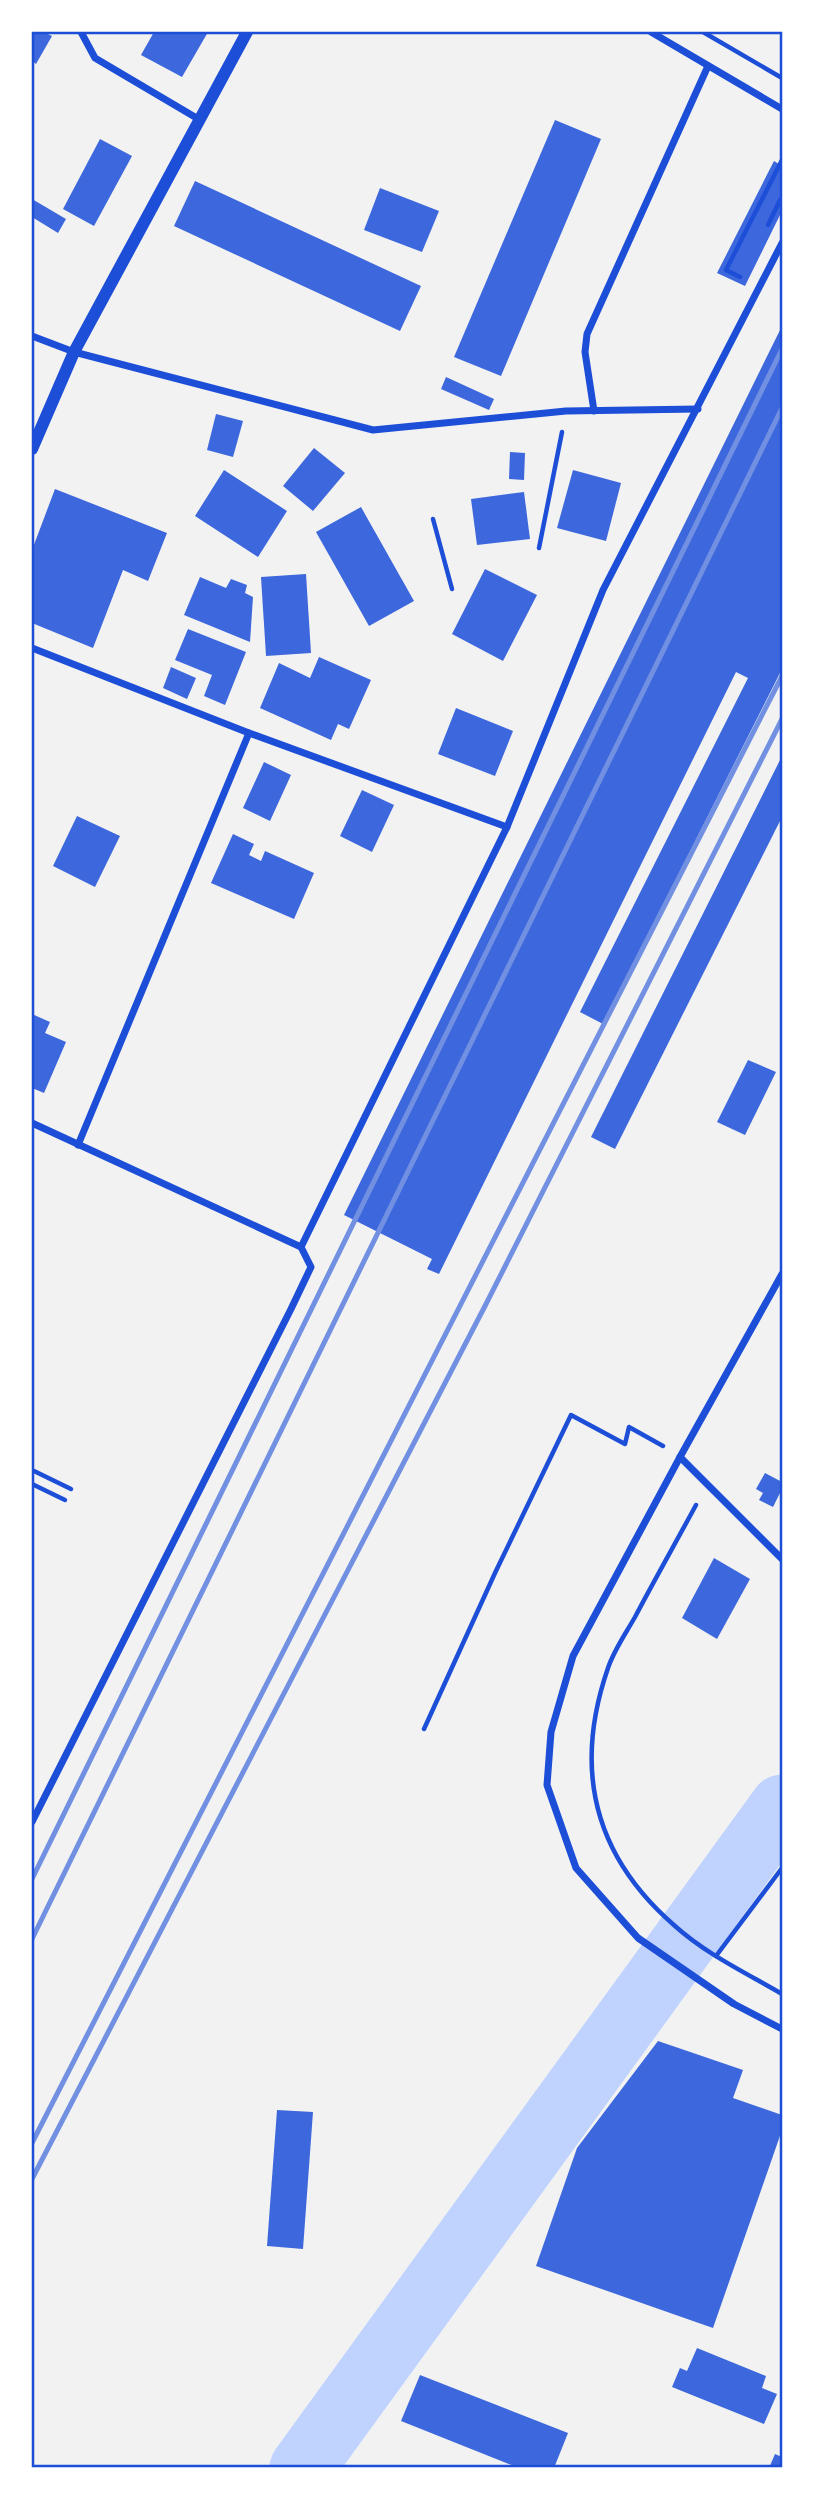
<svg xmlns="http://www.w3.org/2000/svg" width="814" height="2499" viewBox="0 0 814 2499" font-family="Lato,sans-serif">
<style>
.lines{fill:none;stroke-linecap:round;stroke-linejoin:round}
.river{stroke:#bfd3fe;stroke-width:65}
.building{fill:#3d67dc}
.path{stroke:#1d4ed8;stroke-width:4.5}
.minor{stroke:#1d4ed8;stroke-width:7}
.tertiary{stroke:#1d4ed8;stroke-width:12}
.rail{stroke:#7290e2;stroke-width:5}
.neatline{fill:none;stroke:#1d4ed8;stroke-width:2.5}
</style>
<rect width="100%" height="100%" fill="#f2f2f2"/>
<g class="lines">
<polyline class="river" points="302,2468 782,1807"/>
</g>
<g class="building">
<polygon points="32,32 44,32 52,36 36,64 32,61"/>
<polygon points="154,32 208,32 182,77 141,55"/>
<polygon points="555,120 601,139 501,376 454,357"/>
<polygon points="100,139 132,156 94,226 63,209"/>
<polygon points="774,161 782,166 782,216 780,215 745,286 717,273"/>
<polygon points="195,181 421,286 400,331 174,226"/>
<polygon points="380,188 439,211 422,252 364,230"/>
<polygon points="32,199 66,219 58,233 32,217"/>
<polygon points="782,326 782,669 603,1024 580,1012 748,678 736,672 439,1274 427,1269 432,1259 344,1215"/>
<polygon points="446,377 494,399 489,410 441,389"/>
<polygon points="216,414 243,421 233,457 207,450"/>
<polygon points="314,448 345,473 313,511 283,486"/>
<polygon points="510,452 525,453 524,480 509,479"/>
<polygon points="224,470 287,511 258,557 195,516"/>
<polygon points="573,470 621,483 606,541 557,528"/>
<polygon points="55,489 167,533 148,581 123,570 93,648 32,623 32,550"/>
<polygon points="524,492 530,539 477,545 471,499"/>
<polygon points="361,507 414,601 369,626 316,532"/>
<polygon points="485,569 537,595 503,661 452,634"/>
<polygon points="306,574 311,653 266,656 261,577"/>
<polygon points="200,577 226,588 231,579 247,585 245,593 253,597 250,642 184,615"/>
<polygon points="188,629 246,652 225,705 204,696 212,675 175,660"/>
<polygon points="319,657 371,680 349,729 338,724 331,740 260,708 279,663 310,678"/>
<polygon points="171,667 196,678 187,699 163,688"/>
<polygon points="456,708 513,731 495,776 438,754"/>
<polygon points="782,756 782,817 615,1149 591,1137"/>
<polygon points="264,762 291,775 270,821 243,808"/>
<polygon points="362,790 394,805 372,852 340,836"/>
<polygon points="77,816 120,836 95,887 53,866"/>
<polygon points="233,834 254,844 249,855 261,861 265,851 314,873 294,919 211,883"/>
<polygon points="32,1014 50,1022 45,1033 66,1042 44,1093 32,1088"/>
<polygon points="748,1060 776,1072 745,1135 717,1122"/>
<polygon points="765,1473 782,1482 782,1489 773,1507 759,1500 763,1493 756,1489"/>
<polygon points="714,1558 750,1579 717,1639 682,1618"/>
<polygon points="658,2041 743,2070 733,2098 782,2115 782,2130 713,2328 536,2266 577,2148"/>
<polygon points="277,2110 313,2112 303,2249 267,2246"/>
<polygon points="697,2348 766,2376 762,2388 777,2394 764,2424 672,2387 680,2368 687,2371"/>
<polygon points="420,2375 568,2433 554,2468 519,2468 401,2421"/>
<polygon points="775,2454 782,2457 782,2468 769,2468"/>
</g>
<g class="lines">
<g class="path">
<polyline points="703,32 782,78"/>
<polyline points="768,225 780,200 782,201"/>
<polyline points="740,277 726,270 782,160"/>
<polyline points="433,519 452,589"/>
<polyline points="539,548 562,432"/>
<polyline points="34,1471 71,1489"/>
<polyline points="32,1484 65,1500"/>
<path d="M 696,1505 C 676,1542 655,1579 635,1617 C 626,1633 614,1650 608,1668 C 573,1769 594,1856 675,1926 C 706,1954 746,1973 782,1994"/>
<polyline points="424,1729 495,1573 571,1415 625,1444 629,1427 663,1446"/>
<polyline points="716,1956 782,1868"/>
</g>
<g class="minor">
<polyline points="81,32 95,58 200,120"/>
<polyline points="651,32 782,109"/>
<polyline points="32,336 74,352 373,430 566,411 698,409"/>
<polyline points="594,411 585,352 587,334 708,66"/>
<polyline points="32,648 249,733 507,827"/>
<polyline points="32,1123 301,1247"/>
<polyline points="78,1145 249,733"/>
<polyline points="782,1274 680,1457 573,1656 551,1732 547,1785 576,1868 638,1938 734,2004 782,2029"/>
<polyline points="680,1457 782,1559"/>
<polyline points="32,1822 291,1309 311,1267 301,1247 507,827 603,590 782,243"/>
</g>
<polyline class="tertiary" points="32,449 74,352 247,32"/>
<g class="rail">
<polyline points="32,1879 782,349"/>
<polyline points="32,1939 782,408"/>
<polyline points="32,2143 782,676"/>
<polyline points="32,2179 485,1306 782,719"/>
</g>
</g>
<rect width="814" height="2499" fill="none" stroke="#ffffff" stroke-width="66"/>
<rect x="33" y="33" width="748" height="2433" class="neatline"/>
</svg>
